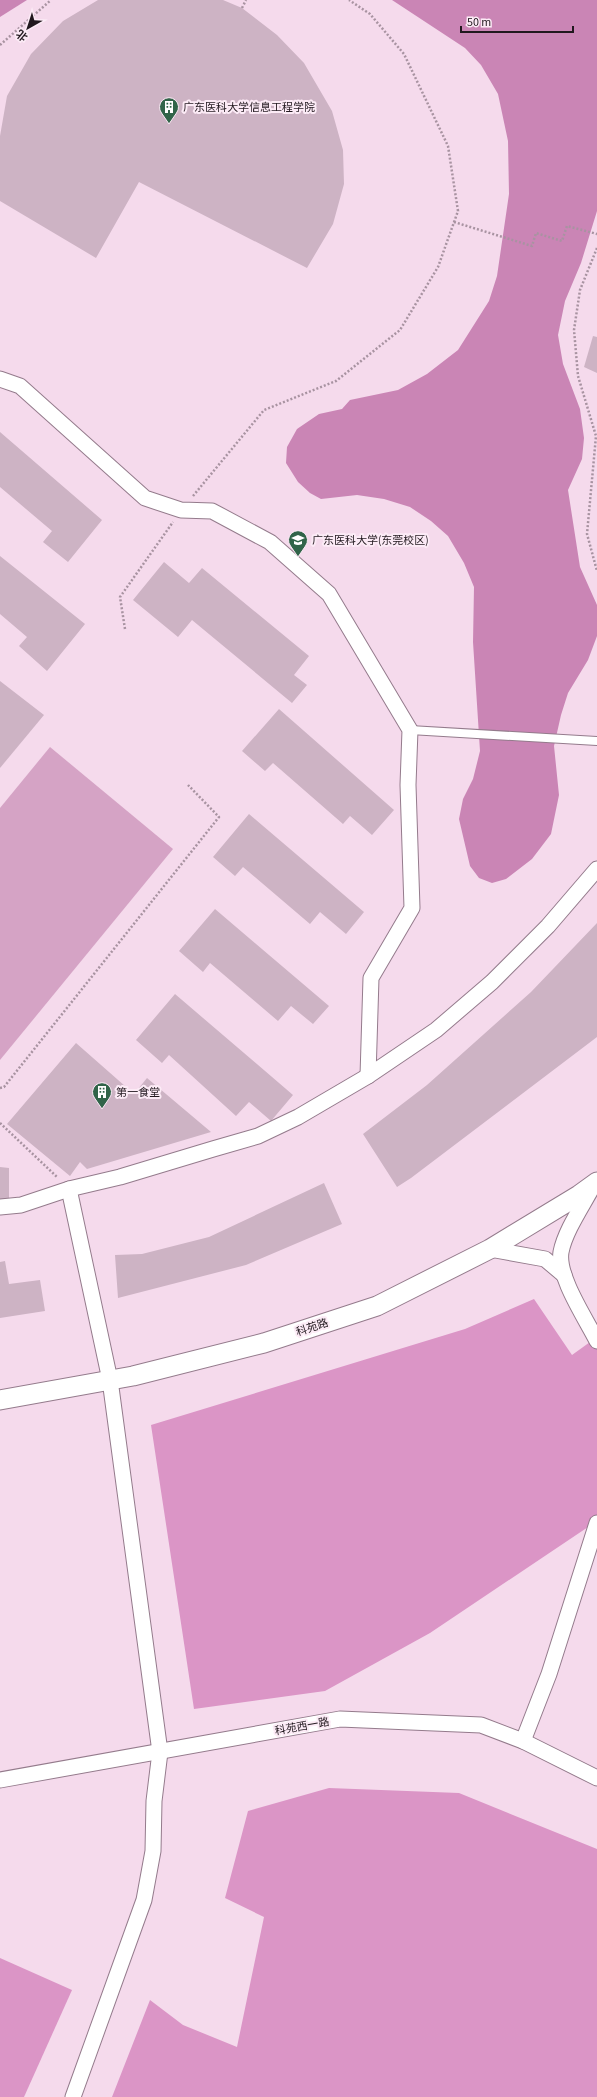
<svg xmlns="http://www.w3.org/2000/svg" width="597" height="2097" viewBox="0 0 597 2097" font-family="'Source Sans 3','Noto Sans SC',sans-serif">
<style>
.green{fill:#d5a3c5}
.forest{fill:#db95c6}
.water{fill:#ca85b5}
.building{fill:#cdb3c4}
.lines{fill:none;stroke-linecap:round;stroke-linejoin:round}
.service-casing{stroke:#947b8c;stroke-width:10}
.minor-casing{stroke:#947b8c;stroke-width:17}
.tertiary-casing{stroke:#947b8c;stroke-width:21}
.path{stroke:#a893a1;stroke-width:2.5;stroke-dasharray:2 2;stroke-linecap:butt}
.service{stroke:#fff;stroke-width:8}
.minor{stroke:#fff;stroke-width:15}
.tertiary{stroke:#fff;stroke-width:19}
.labels{text-anchor:middle;stroke-width:4;stroke-linejoin:round;paint-order:stroke}
.poi-label{font-size:11px;fill:#21181e;stroke:#fcebf6;text-anchor:start}
.street-label{font-size:11px;fill:#21181e;stroke:#fcebf6}
</style>
<rect width="100%" height="100%" fill="#f5daec"/>
<polygon class="green" points="50,747 173,849 0,1060 0,808"/>
<g class="forest">
<polygon points="534,1299 572,1355 597,1337 597,1521 430,1633 325,1691 194,1709 151,1425 465,1329"/>
<polygon points="329,1788 459,1793 597,1849 597,2097 112,2097 150,2000 183,2025 237,2047 264,1917 225,1898 248,1811"/>
<polygon points="0,1958 72,1990 24,2097 0,2097"/>
</g>
<g class="water">
<polygon points="0,0 27,0 0,17"/>
<polygon points="392,0 597,0 597,211 581,263 565,301 558,335 563,364 580,409 584,438 582,459 568,490 580,567 597,605 597,636 588,660 568,693 561,715 554,746 559,795 551,834 532,859 506,879 492,883 479,878 470,866 459,819 463,799 473,779 480,751 473,642 474,587 464,563 448,536 431,521 410,507 384,499 357,495 321,499 310,493 298,482 286,463 287,447 297,429 319,414 342,409 350,400 398,390 427,374 458,350 489,301 497,276 509,194 508,141 498,94 481,65 465,48"/>
</g>
<g class="building">
<polygon points="98,0 223,0 242,8 277,35 304,63 332,111 343,150 344,184 333,224 307,268 139,182 96,258 0,201 0,136 7,96 31,54 63,21"/>
<polygon points="593,336 597,337 597,373 584,367"/>
<polygon points="0,432 102,520 68,562 43,542 52,531 0,487"/>
<polygon points="0,556 85,624 47,671 19,646 27,637 0,614"/>
<polygon points="164,562 189,583 202,568 309,656 294,675 307,685 292,703 192,620 178,637 133,600"/>
<polygon points="0,681 44,715 0,768"/>
<polygon points="279,709 394,810 372,835 350,816 343,824 273,763 265,771 242,751"/>
<polygon points="249,814 364,912 346,934 320,912 310,924 243,867 235,876 213,857"/>
<polygon points="215,909 329,1006 313,1024 291,1006 278,1021 210,963 203,972 179,951"/>
<polygon points="597,923 597,1037 411,1178 397,1187 363,1134 427,1085 531,992"/>
<polygon points="175,994 293,1095 271,1121 249,1102 236,1116 169,1055 162,1063 136,1040"/>
<polygon points="76,1043 134,1094 147,1078 211,1132 87,1169 80,1162 70,1176 7,1124"/>
<polygon points="0,1167 9,1168 9,1200 0,1199"/>
<polygon points="324,1183 342,1224 246,1265 118,1298 115,1255 142,1254 209,1237"/>
<polygon points="5,1261 9,1284 40,1280 45,1311 0,1318 0,1262"/>
</g>
<g class="lines">
<g class="service-casing">
<polyline id="service" points="410,730 597,741"/>
</g>
<g class="minor-casing">
<g id="minor">
<polyline points="0,379 20,386 145,498 181,510 212,511 270,542 329,594 410,730 408,785 412,908 371,978 368,1076"/>
<path d="M 593,1186 C 583,1205 565,1231 561,1252 C 557,1276 586,1319 597,1341"/>
<polyline points="69,1189 110,1380 160,1752 154,1801 153,1851 144,1900 73,2097"/>
<polyline points="0,1207 21,1205 69,1189 120,1177 213,1149 258,1136 298,1117 368,1076 436,1030 492,982 548,926 597,869"/>
<polyline points="490,1249 545,1259 564,1275"/>
<polyline points="523,1741 549,1674 597,1523"/>
<polyline points="0,1780 340,1719 481,1725 523,1741 597,1778"/>
</g>
</g>
<g class="tertiary-casing">
<polyline id="tertiary" points="0,1400 133,1376 264,1343 377,1306 490,1249 579,1195 597,1182"/>
</g>
<g class="path">
<polyline points="242,8 246,0"/>
<polyline points="0,45 51,0"/>
<polyline points="454,222 532,246 536,233 562,241 567,226 597,234"/>
<polyline points="597,248 580,290 574,330 578,376 596,436 587,534 597,571"/>
<polyline points="193,496 264,410 336,381 400,330 438,267 458,211 448,146 404,54 370,14 349,0"/>
<polyline points="125,629 120,597 173,522"/>
<polyline points="0,1088 4,1087 219,817 188,785"/>
<polyline points="0,1123 57,1177"/>
</g>
<use href="#service" class="service"/>
<use href="#minor" class="minor"/>
<use href="#tertiary" class="tertiary"/>
</g>
<defs>
<g id="building-pin" transform="scale(1)"><path d="M0 17L-7.5 6A9.5 9.5 0 1 1 7.5 6Z" fill="#316449" stroke="#fcebf6"/><path d="M-4-6H4V6H1V3H-1V6H-4ZM-2.5-4.3h1.7v1.8h-1.7ZM.8-4.3h1.7v1.8H.8ZM-2.5-1h1.7V.8h-1.7ZM.8-1h1.7V.8H.8Z" fill="#fff"/></g>
<g id="university-pin" transform="scale(1)"><path d="M0 17L-7.5 6A9.5 9.5 0 1 1 7.5 6Z" fill="#316449" stroke="#fcebf6"/><path d="M0-5L7-2L0 1L-7-2ZM-4 1L0 2.5L4 1V4Q0 6-4 4Z" fill="#fff"/></g>
</defs>
<g fill-rule="evenodd">
<use href="#building-pin" x="169" y="107"/>
<use href="#university-pin" x="298" y="540"/>
<use href="#building-pin" x="102" y="1092"/>
</g>
<g class="labels">
<g class="poi-label">
<text x="183" y="111">广东医科大学信息工程学院</text>
<text x="312" y="544">广东医科大学(东莞校区)</text>
<text x="116" y="1096">第一食堂</text>
</g>
<g class="street-label">
<text transform="translate(312 1327) rotate(-18)" y="4">科苑路</text>
<text transform="translate(302 1726) rotate(-10)" y="4">科苑西一路</text>
</g>
</g>
<g transform="translate(28 28) rotate(219)" stroke="#fcebf6" stroke-width="3" paint-order="stroke">
<path d="M0-3L7 15L0 10L-7 15Z" fill="#21181e"/>
<text y="-6" font-size="11" font-weight="bold" text-anchor="middle" fill="#21181e">北</text>
</g>
<path d="M461 26v6h112v-6" fill="none" stroke="#21181e" stroke-width="2"/>
<text x="467" y="26" font-size="12" fill="#21181e" stroke="#fcebf6" stroke-width="3" paint-order="stroke">50 m</text>
</svg>
